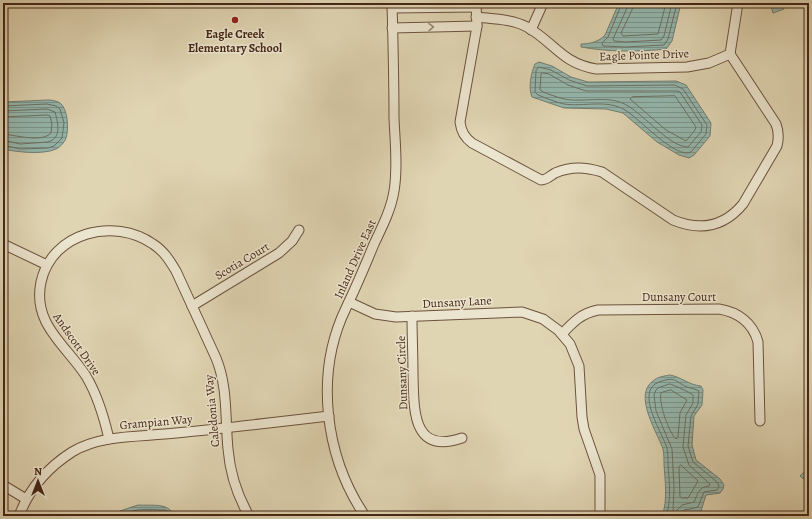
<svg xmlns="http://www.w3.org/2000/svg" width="812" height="519" viewBox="0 0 812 519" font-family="Alegreya,serif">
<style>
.water{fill:url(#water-rules);stroke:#747e72}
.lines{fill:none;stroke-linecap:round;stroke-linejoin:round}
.shore{stroke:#6c7062;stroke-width:1}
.minor-casing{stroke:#6c523d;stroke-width:11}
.minor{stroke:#ebe4ce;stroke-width:9}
.oneway{stroke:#988672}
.poi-dot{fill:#8f2418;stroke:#ebe4ce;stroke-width:1.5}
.labels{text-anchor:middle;stroke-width:3;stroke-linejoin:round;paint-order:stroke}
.poi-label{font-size:12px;font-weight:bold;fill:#452716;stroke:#ebe4ce}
.street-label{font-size:12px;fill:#452716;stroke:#ebe4ce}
</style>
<defs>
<pattern id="water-rules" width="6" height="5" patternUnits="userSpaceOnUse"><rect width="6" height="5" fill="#94b8af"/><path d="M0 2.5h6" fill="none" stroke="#7b968d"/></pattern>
</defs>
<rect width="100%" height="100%" fill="#e0d5b3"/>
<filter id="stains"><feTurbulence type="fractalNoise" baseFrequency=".005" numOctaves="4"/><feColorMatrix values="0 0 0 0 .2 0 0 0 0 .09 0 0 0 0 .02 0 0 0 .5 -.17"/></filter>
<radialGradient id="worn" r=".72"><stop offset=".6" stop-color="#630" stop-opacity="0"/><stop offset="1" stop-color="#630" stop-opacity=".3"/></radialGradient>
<g class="water">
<path d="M 619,3 L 681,3 L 672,41 L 666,49 C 638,52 609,52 581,47 L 581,44 C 589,44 599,42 605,35 Z"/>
<polygon points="770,3 782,3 784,9 773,13"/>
<path d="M 539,62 L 552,66 L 571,77 L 588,82 L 676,81 L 686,85 L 711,123 L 710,136 L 694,155 L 689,158 L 679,155 L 657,142 L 623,113 L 606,109 L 564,108 L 532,97 C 528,88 531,73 535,64 Z"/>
<path d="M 48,100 C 52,100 57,101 60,103 C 68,109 69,129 66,138 C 65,142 59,148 56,149 C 43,155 16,152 3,149 L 3,102 Z"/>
<path d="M 670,375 C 681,377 689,385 701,386 L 703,390 L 702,405 L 694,416 L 692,445 L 696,460 L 720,479 L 724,485 L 723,489 L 720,493 L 706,495 L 701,511 C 695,511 691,514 686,513 L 684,516 L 662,516 C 668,500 665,481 664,464 C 664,459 664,453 663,449 C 657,432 633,395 653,381 C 657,377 664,376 670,375 Z"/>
<polygon points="809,467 809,476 805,480 800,476"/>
<path d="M 138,505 C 152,506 169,502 174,516 L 114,516 L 120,511 Z"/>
</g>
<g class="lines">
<g class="shore">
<polyline points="622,3 608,37 602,43 603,46 625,47 664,45 668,39 677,3"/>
<polyline points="627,3 627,8 613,39 614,41 625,42 661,40 664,36 672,3"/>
<polyline points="633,3 632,10 621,33 623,36 658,34 666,3"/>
<path d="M 539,67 L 551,70 L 569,80 L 587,86 L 675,85 L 683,89 L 707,125 L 706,134 L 691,152 C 676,160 638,117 625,110 C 607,99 584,107 564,104 C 555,102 546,98 538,95 L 535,92 L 536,71 Z"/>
<path d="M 543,73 L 549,74 L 568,85 L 586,91 L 677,91 L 680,92 L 702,125 L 701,132 L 688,147 C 670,147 644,115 628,106 C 610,94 584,103 564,99 C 556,97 548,94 541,91 L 540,89 L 541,74 Z"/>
<polygon points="675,96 696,127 695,130 686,141 666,130 630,99 632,97"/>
<polyline points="3,106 47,104 56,106 60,109 64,123 62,138 54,146 48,148 20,149 3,145"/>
<path d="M 3,111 L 47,109 L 55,112 C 58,123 62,138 48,142 L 20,144 L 3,140"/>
<path d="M 3,117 L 47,115 L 50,116 L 52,124 L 51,133 C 42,143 15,135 3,134"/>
<path d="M 670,384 C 674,385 689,392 693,395 L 693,403 L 686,415 L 683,447 L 689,465 L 710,484 L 709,486 C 698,487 698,494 694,502 L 682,505 L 675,512 L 673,511 L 674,487 L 672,449 L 656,411 L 654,395 L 656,390 L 658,388 Z"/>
<path d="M 671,390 L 687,400 L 680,413 L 678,437 L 676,439 C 669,433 658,402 661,393 Z"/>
<polygon points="681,465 698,481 688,498 682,498 680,497 679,467"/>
<path d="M 120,516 C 134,507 150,510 166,510 L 169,513 L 170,516"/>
<path d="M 666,516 C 672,499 669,481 668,464 C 668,459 668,453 667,448 C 663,434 634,391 659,382 C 677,376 673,381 687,387 C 691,388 695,389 699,391 L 698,404 L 691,416 L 688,446 L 693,462 L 717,482 L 719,486 L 717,490 L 704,492 L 698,507 L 690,509 L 684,510 L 681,516"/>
</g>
<g class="minor-casing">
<g id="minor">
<path d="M 476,3 L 477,26 L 460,122 C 461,131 465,138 472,143 L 541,180 C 547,180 550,176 555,173 C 572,166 585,167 602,172 L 673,220 C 700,231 724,227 743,204 L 777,146 C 779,138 779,132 776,124 L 730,54"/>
<polyline points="392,8 476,7"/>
<path d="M 476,17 C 493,19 512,19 527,27 C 554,42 561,63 596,69 L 687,67 L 709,63 L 730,54"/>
<polyline points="392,28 477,26"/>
<polyline points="531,30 543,3"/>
<polyline points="730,54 738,3"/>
<polyline points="3,244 47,265"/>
<polyline points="349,302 375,314 396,317 522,312 543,319 558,330 570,344 579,366 582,417 584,429 600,475 600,516"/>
<polyline points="192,306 279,253 292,241 299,230"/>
<path d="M 412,316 C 412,336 413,355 413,375 C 414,410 412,455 462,438"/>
<path d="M 562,334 C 573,322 582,313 598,310 L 719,309 C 738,312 753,323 758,342 L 760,421"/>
<path d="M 109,439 C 104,417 98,396 86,376 C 66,345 32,324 41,282 C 52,232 114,217 153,244 C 164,251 170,261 176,271 L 216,358 C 228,387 225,418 228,449 C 230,473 237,495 249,516"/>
<polyline points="3,485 26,499"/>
<path d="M 19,516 C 29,489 47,468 72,452 C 102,434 141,437 176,433 C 227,428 278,422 329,416"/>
<path d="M 365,516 C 325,457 314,374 346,308 C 356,287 365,266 374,244 C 382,227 391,210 394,191 C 398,167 395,142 394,118 C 394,80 393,41 392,3"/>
</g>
</g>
<use href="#minor" class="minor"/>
</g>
<defs><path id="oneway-chevron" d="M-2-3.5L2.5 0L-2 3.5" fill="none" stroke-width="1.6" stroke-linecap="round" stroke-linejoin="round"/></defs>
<use class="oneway" href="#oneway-chevron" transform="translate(431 27) rotate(-1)"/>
<circle class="poi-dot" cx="235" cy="20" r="4"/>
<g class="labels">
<g class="poi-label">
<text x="235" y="38">Eagle Creek<tspan x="235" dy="14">Elementary School</tspan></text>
</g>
<g class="street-label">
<text transform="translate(644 55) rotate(-2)" y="4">Eagle Pointe Drive</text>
<text transform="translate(355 259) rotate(-66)" y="4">Inland Drive East</text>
<text transform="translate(242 261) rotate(-31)" y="4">Scotia Court</text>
<text x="679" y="301">Dunsany Court</text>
<text transform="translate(457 302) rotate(-3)" y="4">Dunsany Lane</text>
<text transform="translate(77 344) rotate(55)" y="4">Andscott Drive</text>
<text transform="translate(402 373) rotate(-92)" y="4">Dunsany Circle</text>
<text transform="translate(212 411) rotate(-95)" y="4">Caledonia Way</text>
<text transform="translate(156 422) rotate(-5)" y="4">Grampian Way</text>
</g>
</g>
<rect width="812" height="519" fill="none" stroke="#e0d5b3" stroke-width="16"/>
<rect x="4" y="4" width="804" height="511" fill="none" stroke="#452716" stroke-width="2"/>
<rect x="8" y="8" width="796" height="503" fill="none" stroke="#452716"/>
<g transform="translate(38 481)" stroke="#ebe4ce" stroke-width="3" paint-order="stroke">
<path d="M0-3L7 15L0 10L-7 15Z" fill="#452716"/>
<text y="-6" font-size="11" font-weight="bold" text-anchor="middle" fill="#452716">N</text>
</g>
<rect width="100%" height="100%" filter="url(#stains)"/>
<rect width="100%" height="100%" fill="url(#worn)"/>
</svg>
